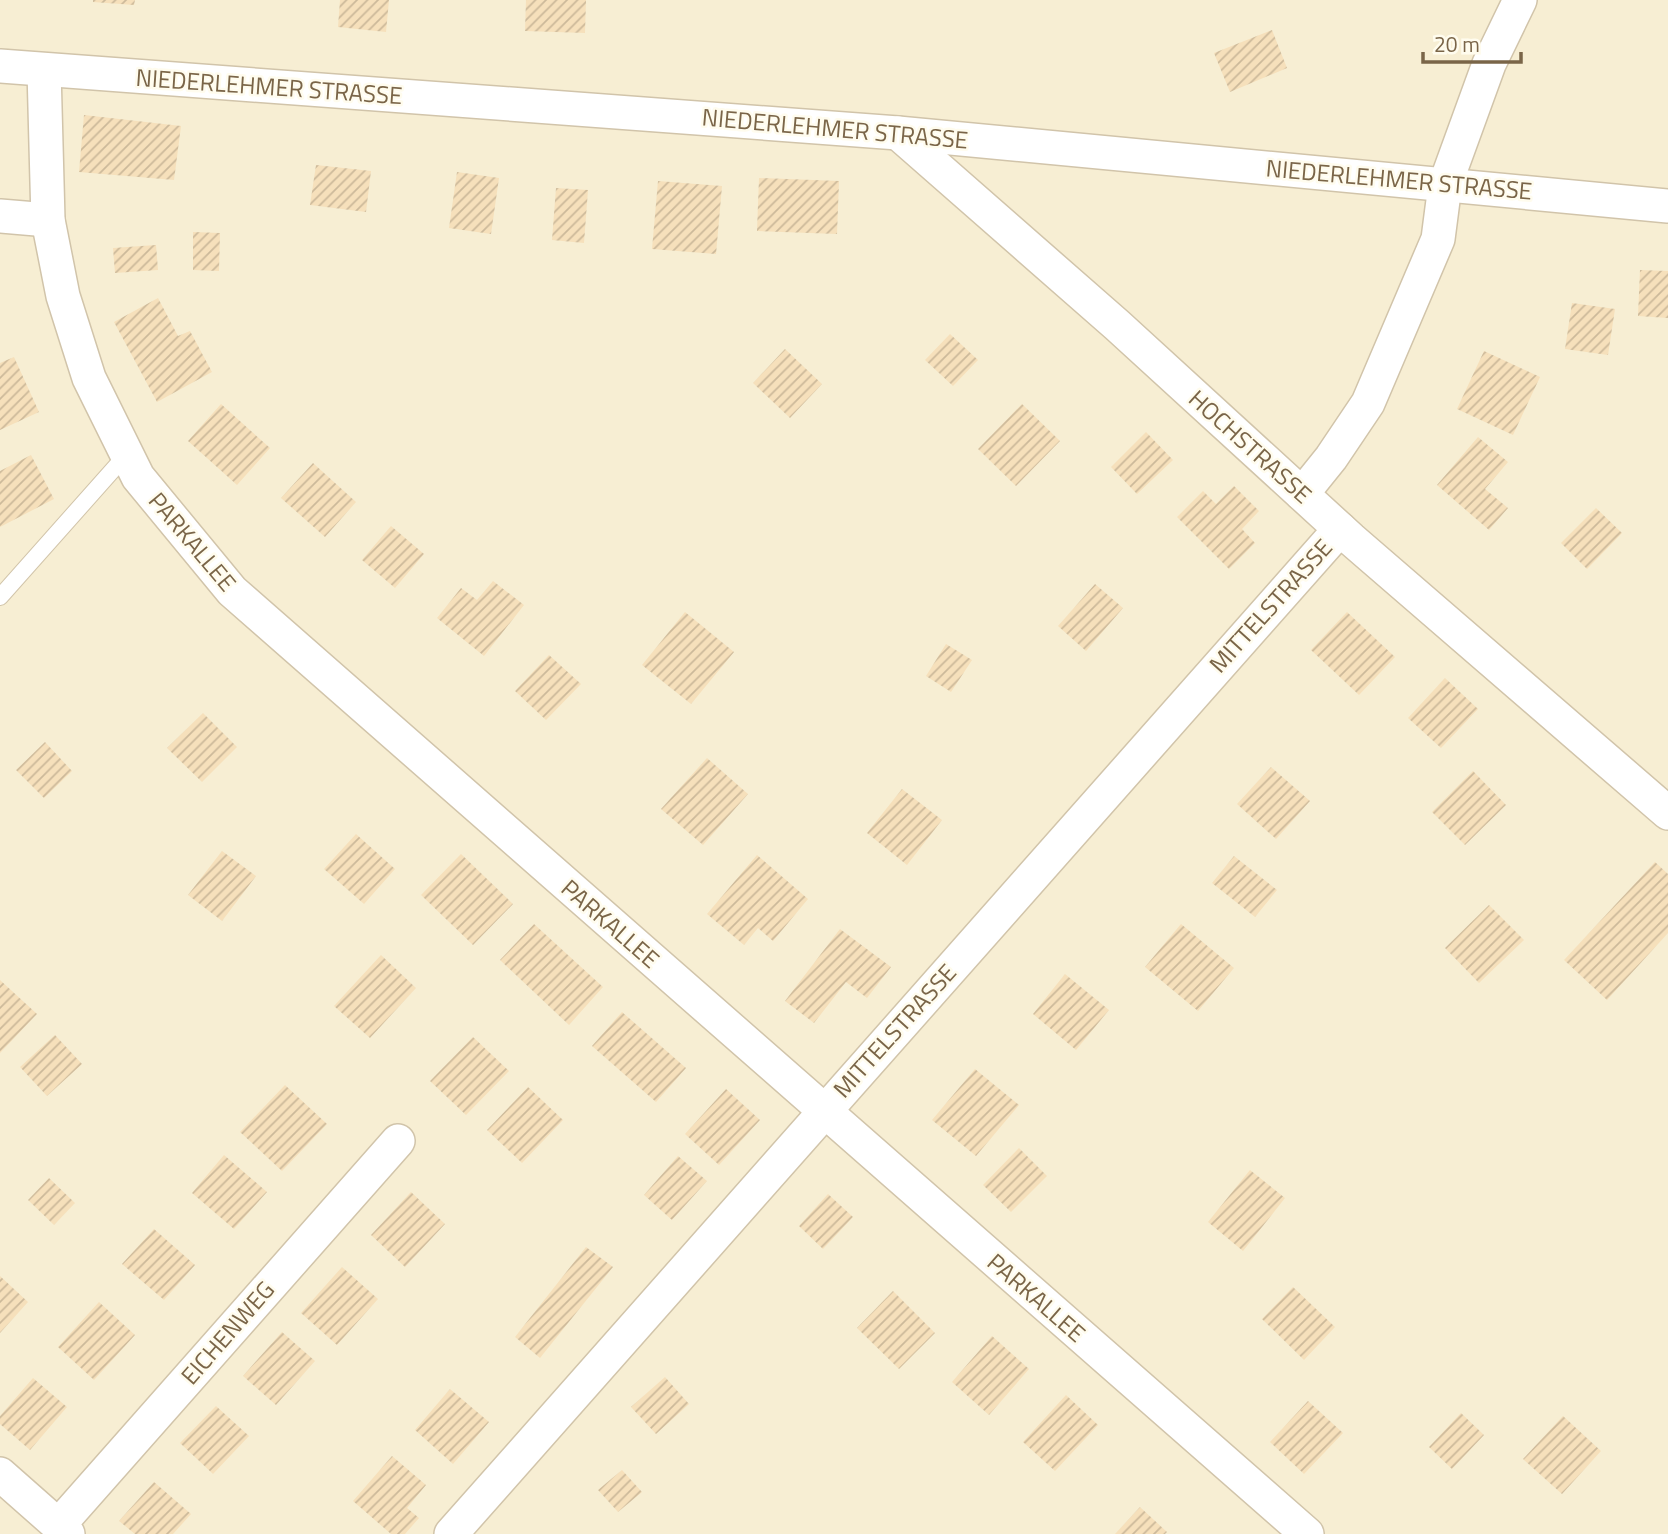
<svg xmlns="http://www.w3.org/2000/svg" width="1668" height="1534" viewBox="0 0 1668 1534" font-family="'Titillium Web',sans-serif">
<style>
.residential{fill:#f7eed3}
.building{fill:url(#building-hatch)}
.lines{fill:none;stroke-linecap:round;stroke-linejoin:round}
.service-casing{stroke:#d1c4aa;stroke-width:18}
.minor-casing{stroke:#d1c4aa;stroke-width:36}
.service{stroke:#fff;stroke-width:16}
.minor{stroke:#fff;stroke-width:33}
.labels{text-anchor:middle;stroke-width:5;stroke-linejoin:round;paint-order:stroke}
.street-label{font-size:24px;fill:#7a6548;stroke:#fffcee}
</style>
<defs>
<pattern id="building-hatch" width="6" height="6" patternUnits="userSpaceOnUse" patternTransform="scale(1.75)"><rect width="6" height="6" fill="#f6e0bb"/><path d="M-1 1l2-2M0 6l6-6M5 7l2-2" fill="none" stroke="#ccb99a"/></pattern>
</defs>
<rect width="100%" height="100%" fill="#fefae6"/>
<rect class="residential" x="0" y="0" width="1668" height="1534"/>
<g class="building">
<polygon points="93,0 135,0 134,5 93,2"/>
<polygon points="340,0 389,0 386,32 338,27"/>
<polygon points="526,0 586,0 585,33 525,31"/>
<polygon points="1272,30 1287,68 1230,92 1214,53"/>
<polygon points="84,115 181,126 174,180 79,172"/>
<polygon points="316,165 371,171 366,212 310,205"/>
<polygon points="457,172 499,178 491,234 449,228"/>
<polygon points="759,178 839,181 837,234 757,231"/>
<polygon points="658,181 722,186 716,254 652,249"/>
<polygon points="556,188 588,190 584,243 552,240"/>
<polygon points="193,232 220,233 219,271 193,270"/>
<polygon points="156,245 158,270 115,273 113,248"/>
<polygon points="1640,270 1668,271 1668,318 1638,316"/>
<polygon points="158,298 178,336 190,331 212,372 157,402 114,322"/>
<polygon points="1572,303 1615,309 1608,355 1565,349"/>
<polygon points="950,334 978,360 953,386 925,360"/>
<polygon points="785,349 822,384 790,418 753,383"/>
<polygon points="1484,351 1540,377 1513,435 1457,409"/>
<polygon points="14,357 39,412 0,430 0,363"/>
<polygon points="221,404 270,448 237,485 188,441"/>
<polygon points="1022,404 1060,441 1016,486 978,449"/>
<polygon points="1146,432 1173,460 1137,494 1111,467"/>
<polygon points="1478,437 1508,462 1485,489 1508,508 1489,530 1437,485"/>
<polygon points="31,455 54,499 0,527 0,471"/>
<polygon points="313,463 356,502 325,537 281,498"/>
<polygon points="1234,486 1259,511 1242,529 1255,543 1229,569 1177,517 1203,491 1216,504"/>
<polygon points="1596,508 1622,533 1587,569 1561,543"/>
<polygon points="391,526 424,554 395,588 362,560"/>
<polygon points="493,581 524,605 484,656 437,618 461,588 477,600"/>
<polygon points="1095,584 1123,608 1086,651 1058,626"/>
<polygon points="685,612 734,652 691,704 642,665"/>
<polygon points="1347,612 1395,657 1359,695 1311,650"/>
<polygon points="946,644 972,660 951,692 926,676"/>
<polygon points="549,655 581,684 546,720 515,691"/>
<polygon points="1445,678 1478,709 1441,748 1408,718"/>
<polygon points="203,713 237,747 202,782 167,748"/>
<polygon points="45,742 72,771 44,798 16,770"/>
<polygon points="707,758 748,794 703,845 661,809"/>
<polygon points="1271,767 1310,801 1276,839 1237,804"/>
<polygon points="1473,771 1506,805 1465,845 1432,812"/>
<polygon points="902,789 942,820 907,865 867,833"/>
<polygon points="356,834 395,869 364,904 324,869"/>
<polygon points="222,851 256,876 222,921 188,895"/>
<polygon points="461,854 513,904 473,945 421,895"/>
<polygon points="757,855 808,899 773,941 758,928 744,945 707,914"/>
<polygon points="1234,856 1277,890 1255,917 1212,883"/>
<polygon points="1655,862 1668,874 1668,933 1607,1000 1564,960"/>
<polygon points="1489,905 1524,940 1479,983 1445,948"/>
<polygon points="534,924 603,987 569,1025 500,960"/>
<polygon points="1181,924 1234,968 1198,1011 1145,967"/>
<polygon points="840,929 891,967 867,998 846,982 814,1023 785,1001"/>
<polygon points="381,955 416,988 370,1038 334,1006"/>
<polygon points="1065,974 1109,1010 1076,1050 1033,1014"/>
<polygon points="0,980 37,1014 0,1053"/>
<polygon points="622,1012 686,1068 656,1102 592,1046"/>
<polygon points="55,1035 82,1064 47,1096 20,1067"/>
<polygon points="473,1037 509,1071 466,1115 430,1081"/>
<polygon points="975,1069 1019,1105 976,1156 932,1120"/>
<polygon points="285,1085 327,1124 282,1171 240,1132"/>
<polygon points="528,1087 563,1120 522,1163 487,1130"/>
<polygon points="726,1089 760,1120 719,1165 685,1134"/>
<polygon points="1019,1148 1047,1176 1011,1212 983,1185"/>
<polygon points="224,1155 267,1192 234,1229 192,1193"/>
<polygon points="678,1156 707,1181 672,1220 644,1195"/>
<polygon points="1250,1170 1285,1198 1243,1251 1208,1222"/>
<polygon points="49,1178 75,1203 54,1225 28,1200"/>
<polygon points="411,1192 445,1224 405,1267 371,1235"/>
<polygon points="828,1194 853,1217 823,1249 799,1226"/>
<polygon points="154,1229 195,1265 164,1300 122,1264"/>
<polygon points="586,1247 613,1267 540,1358 515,1337"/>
<polygon points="342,1267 378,1299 337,1345 301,1313"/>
<polygon points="0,1276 28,1302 0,1333"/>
<polygon points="1293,1287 1335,1327 1304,1360 1262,1319"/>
<polygon points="893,1291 935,1333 899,1369 857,1328"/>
<polygon points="99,1302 135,1335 94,1380 58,1347"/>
<polygon points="282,1332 315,1361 276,1405 243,1376"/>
<polygon points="992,1336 1029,1369 989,1415 952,1382"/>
<polygon points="665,1377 689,1404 656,1434 631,1407"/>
<polygon points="33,1378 67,1407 30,1450 0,1424 0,1416"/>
<polygon points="450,1389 489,1422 453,1464 415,1430"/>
<polygon points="1066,1395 1098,1425 1055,1471 1023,1442"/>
<polygon points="1308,1401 1343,1433 1304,1474 1270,1442"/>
<polygon points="216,1406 249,1436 213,1474 180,1443"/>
<polygon points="1461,1413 1484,1435 1452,1469 1429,1447"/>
<polygon points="1563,1416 1601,1451 1562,1494 1523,1459"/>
<polygon points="392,1456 426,1485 407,1508 419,1518 405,1534 391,1534 353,1501"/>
<polygon points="622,1470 642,1492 618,1512 598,1490"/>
<polygon points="154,1482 191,1514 173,1534 135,1534 119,1521"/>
<polygon points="1140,1507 1167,1532 1165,1534 1115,1534"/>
</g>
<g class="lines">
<g class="service-casing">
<polyline id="service" points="0,597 127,454"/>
</g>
<g class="minor-casing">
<g id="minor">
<polyline points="0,66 898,133 1668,206"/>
<polyline points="44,70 48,220 63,296 89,378 138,477 232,591 1307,1534"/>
<polyline points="898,133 1117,325 1351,539 1668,813"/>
<polyline points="0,216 48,220"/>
<polyline points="1302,494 1331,458 1368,403 1438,239 1445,185 1489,64 1520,0"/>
<polyline points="0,1474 68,1534"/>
<polyline points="58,1526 398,1141"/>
<polyline points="451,1534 1340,529"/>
</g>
</g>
<use href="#service" class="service"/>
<use href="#minor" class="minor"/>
</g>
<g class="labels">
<g class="street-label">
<text transform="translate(269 87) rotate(4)" y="8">NIEDERLEHMER STRASSE</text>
<text transform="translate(835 129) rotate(5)" y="8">NIEDERLEHMER STRASSE</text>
<text transform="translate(1399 180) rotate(5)" y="8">NIEDERLEHMER STRASSE</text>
<text transform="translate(1250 447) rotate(42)" y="8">HOCHSTRASSE</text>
<text transform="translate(192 542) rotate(50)" y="8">PARKALLEE</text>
<text transform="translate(1271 606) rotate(-48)" y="8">MITTELSTRASSE</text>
<text transform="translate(610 924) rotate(41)" y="8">PARKALLEE</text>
<text transform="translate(895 1031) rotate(-48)" y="8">MITTELSTRASSE</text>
<text transform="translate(1036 1298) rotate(41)" y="8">PARKALLEE</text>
<text transform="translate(228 1333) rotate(-49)" y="8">EICHENWEG</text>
</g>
</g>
<path d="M1423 52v10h98v-10" fill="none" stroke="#7a6548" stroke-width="3.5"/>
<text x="1434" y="52" font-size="21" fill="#7a6548" stroke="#fffcee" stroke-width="5" paint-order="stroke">20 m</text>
</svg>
